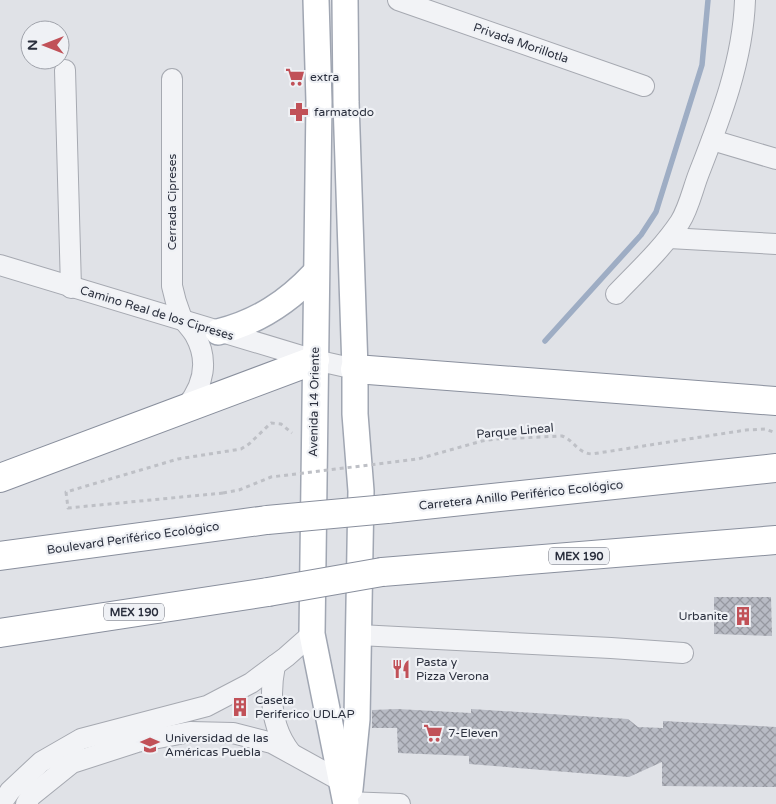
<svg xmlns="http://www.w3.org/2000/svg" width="776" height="804" viewBox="0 0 776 804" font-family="'Varela Round',sans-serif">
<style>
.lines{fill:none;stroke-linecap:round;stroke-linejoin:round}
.stream{stroke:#9eadc4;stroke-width:5.5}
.building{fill:url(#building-cross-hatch)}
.minor-casing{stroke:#a6a9b1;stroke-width:22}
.major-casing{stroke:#a0a6b2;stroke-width:28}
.highway-casing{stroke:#898f9d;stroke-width:30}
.path{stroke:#bec0c6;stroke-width:3;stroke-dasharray:4 4;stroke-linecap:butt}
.minor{stroke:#f2f3f6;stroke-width:20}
.major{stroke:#fff;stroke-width:25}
.highway{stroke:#fff;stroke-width:28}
.highway-bridge-casing{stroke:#898f9d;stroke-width:30;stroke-linecap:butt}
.path-bridge{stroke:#bec0c6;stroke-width:3;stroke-dasharray:4 4;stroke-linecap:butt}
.highway-bridge{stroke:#fff;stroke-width:28}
.labels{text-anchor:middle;stroke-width:4.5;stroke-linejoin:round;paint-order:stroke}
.shield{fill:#eff1f5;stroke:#656974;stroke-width:1}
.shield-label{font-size:11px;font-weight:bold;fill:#2a2f3d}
.street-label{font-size:12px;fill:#2a2f3d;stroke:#eff1f5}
.poi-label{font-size:12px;fill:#2a2f3d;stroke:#eff1f5;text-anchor:start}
</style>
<defs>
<pattern id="building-cross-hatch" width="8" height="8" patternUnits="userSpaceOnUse" patternTransform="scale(1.25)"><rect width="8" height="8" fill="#b8bbc4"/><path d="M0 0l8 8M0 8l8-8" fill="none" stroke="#9698a0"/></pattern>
</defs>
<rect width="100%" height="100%" fill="#e0e2e7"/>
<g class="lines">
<polyline class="stream" points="545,341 641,235 656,212 702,65 708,0"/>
</g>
<g class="building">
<polygon points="714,597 771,597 772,636 714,634"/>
<polygon points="397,709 471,713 471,709 628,719 638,727 663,728 663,721 776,727 776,787 662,786 662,762 629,777 469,764 469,756 398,753 397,728 372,728 372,710"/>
</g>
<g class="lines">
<g class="minor-casing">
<g id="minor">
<polyline points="398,0 644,86"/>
<polyline points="65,70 71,288"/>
<path d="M 172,79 L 172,286 C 174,296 177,306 181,316 C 185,323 191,328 195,335 C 209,360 204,385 186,407"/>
<polyline points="712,140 776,159"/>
<polyline points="669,238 776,244"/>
<polyline points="0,265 315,360 355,369"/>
<path d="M 616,294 C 638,271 662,249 680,222 C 689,208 693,188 699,173 C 721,117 743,60 745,0"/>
<polyline points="359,635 611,648 683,653"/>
<path d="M 275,665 C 269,696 271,728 291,753"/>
<polyline points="346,802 400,804"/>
<polyline points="1,804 10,791 41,762 81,739 207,706 251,683 286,657 312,634"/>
<polyline points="26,804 31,796 72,763 137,742 190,732 233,733 272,743 350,786"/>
</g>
</g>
<g class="major-casing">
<g id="major">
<polyline points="316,0 319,102 312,634 346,804"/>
<polyline points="345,0 346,102 355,369 355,414 361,491 357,719 350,789"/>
<path d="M 218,332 C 258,322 288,302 315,273"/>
</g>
</g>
<g class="highway-casing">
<g id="highway">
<polyline points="355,369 776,401"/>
<polyline points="0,478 315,360"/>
<polyline points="387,509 776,468"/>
<polyline points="0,556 267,520"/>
<polyline points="382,572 776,540"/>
<polyline points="0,633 268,592"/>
</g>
</g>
<polyline class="path" points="223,493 68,508 66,492 178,459 241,449 249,444 271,423 281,424 292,433"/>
<use href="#minor" class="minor"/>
<use href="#major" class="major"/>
<use href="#highway" class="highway"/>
<g class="highway-bridge-casing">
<g id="highway-bridge">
<polyline points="267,520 387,509"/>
<polyline points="268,592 382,572"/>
</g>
</g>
<path class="path-bridge" d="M 223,493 L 239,490 L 271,477 L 418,459 L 482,441 L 496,439 L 562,436 C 574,440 577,453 592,454 L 746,430 L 765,429 L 776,433"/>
<use href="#highway-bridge" class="highway-bridge"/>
</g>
<defs>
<g id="supermarket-bare" transform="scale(1.5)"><path d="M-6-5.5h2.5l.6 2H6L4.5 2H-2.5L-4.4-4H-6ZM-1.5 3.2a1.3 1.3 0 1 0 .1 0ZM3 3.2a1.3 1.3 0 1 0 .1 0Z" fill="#c15158" stroke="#eff1f5" stroke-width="2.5" paint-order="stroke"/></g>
<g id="pharmacy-bare" transform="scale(1.5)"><path d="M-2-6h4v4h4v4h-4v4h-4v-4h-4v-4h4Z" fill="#c15158" stroke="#eff1f5" stroke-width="2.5" paint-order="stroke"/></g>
<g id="building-bare" transform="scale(1.5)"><path d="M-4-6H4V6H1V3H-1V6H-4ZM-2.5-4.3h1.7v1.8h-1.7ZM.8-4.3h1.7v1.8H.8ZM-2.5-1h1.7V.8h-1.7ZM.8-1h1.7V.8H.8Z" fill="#c15158" stroke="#eff1f5" stroke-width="2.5" paint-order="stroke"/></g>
<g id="restaurant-bare" transform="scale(1.5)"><path d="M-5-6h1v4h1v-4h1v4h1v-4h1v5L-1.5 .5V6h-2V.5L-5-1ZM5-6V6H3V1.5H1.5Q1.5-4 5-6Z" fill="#c15158" stroke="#eff1f5" stroke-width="2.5" paint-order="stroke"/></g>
<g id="university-bare" transform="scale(1.5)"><path d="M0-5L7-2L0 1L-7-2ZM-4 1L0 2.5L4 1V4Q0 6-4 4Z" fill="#c15158" stroke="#eff1f5" stroke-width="2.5" paint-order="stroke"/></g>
</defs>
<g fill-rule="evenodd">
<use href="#supermarket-bare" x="295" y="77"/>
<use href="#pharmacy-bare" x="299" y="112"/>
<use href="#building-bare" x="743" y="616"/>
<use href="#restaurant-bare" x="401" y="669"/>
<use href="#building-bare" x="240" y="707"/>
<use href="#supermarket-bare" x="433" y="733"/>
<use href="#university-bare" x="150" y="745"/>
</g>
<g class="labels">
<g class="shield">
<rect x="549" y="547.5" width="60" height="17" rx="4"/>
<rect x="104" y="603.5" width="60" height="17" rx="4"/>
</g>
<g class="shield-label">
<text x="579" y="560">MEX 190</text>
<text x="134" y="616">MEX 190</text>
</g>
<g class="street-label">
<text transform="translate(521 43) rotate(19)" y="4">Privada Morillotla</text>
<text transform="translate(172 202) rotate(-90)" y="4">Cerrada Cipreses</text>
<text transform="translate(157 313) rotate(17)" y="4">Camino Real de los Cipreses</text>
<text transform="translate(314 402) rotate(-89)" y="4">Avenida 14 Oriente</text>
<text transform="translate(515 431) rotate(-5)" y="4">Parque Lineal</text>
<text transform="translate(521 495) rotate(-6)" y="4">Carretera Anillo Periférico Ecológico</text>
<text transform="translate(133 538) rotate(-8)" y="4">Boulevard Periférico Ecológico</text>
</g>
<g class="poi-label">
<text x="310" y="81">extra</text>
<text x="314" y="116">farmatodo</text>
<text x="728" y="620" text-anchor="end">Urbanite</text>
<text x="416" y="666">Pasta y<tspan x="416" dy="14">Pizza Verona</tspan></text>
<text x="255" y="704">Caseta<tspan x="255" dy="14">Periferico UDLAP</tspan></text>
<text x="448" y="737">7-Eleven</text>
<text x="165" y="742">Universidad de las<tspan x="165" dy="14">Américas Puebla</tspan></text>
</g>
</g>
<g transform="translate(45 45) rotate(270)"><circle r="24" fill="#eff1f5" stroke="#a0a3ab"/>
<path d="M0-4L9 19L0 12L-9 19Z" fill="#c15158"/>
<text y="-8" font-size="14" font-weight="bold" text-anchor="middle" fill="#2a2f3d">N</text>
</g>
</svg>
